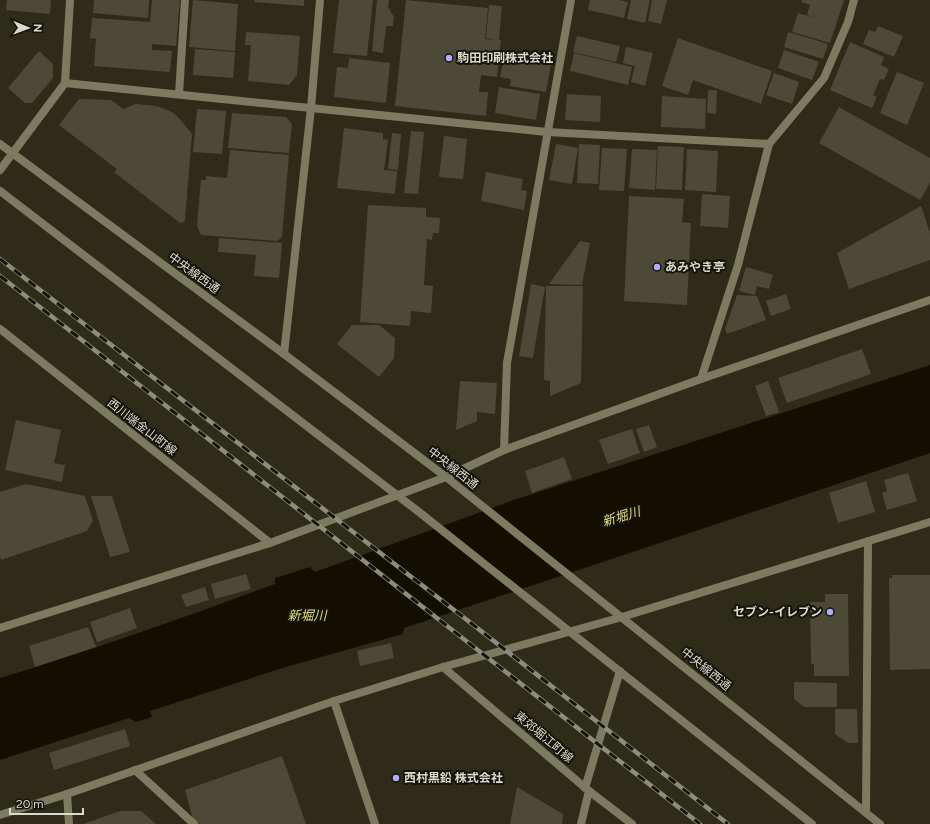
<svg xmlns="http://www.w3.org/2000/svg" width="930" height="824" viewBox="0 0 930 824" font-family="Figtree,'Noto Sans JP',sans-serif">
<style>
.water{fill:#120f01}
.building{fill:#4c4a36}
.lines{fill:none;stroke-linecap:round;stroke-linejoin:round}
.minor{stroke:#7d7a62;stroke-width:8}
.tertiary{stroke:#7d7a62;stroke-width:8}
.rail-casing{stroke:#8e8c7d;stroke-width:4.5}
.rail{stroke:#15140b;stroke-width:3;stroke-dasharray:9;stroke-linecap:butt}
.poi-dot{fill:#acaffb;stroke:#15140b;stroke-width:1.5}
.labels{text-anchor:middle;stroke-width:4;stroke-linejoin:round;paint-order:stroke}
.poi-label{font-size:12px;font-weight:bold;fill:#dbdace;stroke:#15140b;text-anchor:start}
.street-label{font-size:12px;fill:#dbdace;stroke:#15140b}
.water-label{font-size:13px;font-style:italic;fill:#e3d881;stroke:#15140b}
</style>
<rect width="100%" height="100%" fill="#2e2b19"/>
<path class="water" d="M 930,365 L 930,453 L 404,628 L 403,634 L 289,666 L 150,711 L 152,717 L 136,722 L 129,718 L 0,760 L 0,678 C 93,650 184,617 275,584 L 275,578 L 310,567 L 315,572 L 514,500 Z"/>
<g class="building">
<polygon points="7,0 51,0 50,14 6,10"/>
<polygon points="94,0 149,0 148,18 93,13"/>
<polygon points="152,0 180,0 176,46 152,44 152,50 172,51 170,72 94,66 96,39 90,38 92,18 150,22"/>
<polygon points="193,0 238,4 235,51 189,47"/>
<polygon points="255,0 304,0 304,6 254,2"/>
<polygon points="339,0 373,0 367,56 333,53"/>
<polygon points="377,0 389,0 388,7 394,17 393,26 386,26 383,53 372,51"/>
<polygon points="406,0 488,8 485,39 496,40 486,38 489,5 502,6 499,40 501,40 497,77 481,75 479,92 488,92 486,116 395,106"/>
<polygon points="590,0 619,0 628,2 624,18 588,10"/>
<polygon points="631,0 650,0 645,23 627,19"/>
<polygon points="652,0 667,0 661,24 648,21"/>
<polygon points="802,0 844,0 830,43 792,32 798,13 826,21 807,15 810,5 801,2"/>
<polygon points="878,26 903,36 894,57 863,44 869,30 875,32"/>
<polygon points="246,32 300,36 297,75 289,85 248,81 251,45 245,45"/>
<polygon points="788,32 828,44 823,59 784,47"/>
<polygon points="577,36 620,46 616,62 573,52"/>
<polygon points="678,38 772,71 761,104 693,80 688,95 662,86"/>
<polygon points="850,42 884,57 881,65 889,69 884,80 880,79 873,95 877,97 872,108 830,90"/>
<polygon points="626,47 653,53 645,86 631,82 635,66 623,63"/>
<polygon points="195,49 235,52 233,78 193,75"/>
<polygon points="506,50 552,59 546,92 510,86 511,79 500,77"/>
<polygon points="784,50 819,62 812,80 778,68"/>
<polygon points="39,51 53,64 53,78 32,103 25,103 8,88"/>
<polygon points="574,53 632,67 628,85 570,71"/>
<polygon points="349,58 390,63 386,103 334,97 337,67 348,68"/>
<polygon points="897,72 924,83 907,125 880,113"/>
<polygon points="774,73 799,82 792,104 766,95"/>
<polygon points="499,87 540,94 536,120 495,113"/>
<polygon points="708,90 717,90 716,114 707,113"/>
<polygon points="567,94 601,96 600,122 565,120"/>
<polygon points="662,96 706,99 705,129 661,127"/>
<polygon points="79,99 111,100 123,109 136,104 157,106 172,112 178,117 192,134 185,220 182,223 180,223 114,172 117,169 59,125"/>
<polygon points="839,107 930,158 930,183 920,200 819,143"/>
<polygon points="197,109 226,111 222,154 193,152"/>
<polygon points="232,113 286,117 292,124 289,153 228,148"/>
<polygon points="344,128 383,133 383,139 388,140 384,170 397,171 395,194 337,188"/>
<polygon points="411,131 424,132 418,194 404,193"/>
<polygon points="392,133 401,134 398,170 388,169"/>
<polygon points="444,136 467,139 463,179 439,177"/>
<polygon points="556,144 578,148 572,184 549,180"/>
<polygon points="579,144 600,145 598,184 577,183"/>
<polygon points="658,146 684,147 682,190 656,189"/>
<polygon points="602,148 627,149 624,191 599,190"/>
<polygon points="632,149 657,150 655,190 629,188"/>
<polygon points="687,149 718,151 716,192 685,190"/>
<polygon points="230,150 289,155 282,237 277,241 201,235 197,226 201,180 206,180 206,176 227,178"/>
<polygon points="486,172 523,179 521,190 527,191 524,210 481,201"/>
<polygon points="702,194 730,196 728,228 700,226"/>
<polygon points="629,196 684,199 682,222 691,223 687,305 624,301"/>
<polygon points="368,205 426,208 426,217 440,218 439,233 433,233 432,240 427,239 424,285 433,286 431,313 411,311 410,326 360,322"/>
<polygon points="921,206 930,233 930,260 849,289 837,253"/>
<polygon points="219,238 282,243 279,278 254,276 256,255 218,252"/>
<polygon points="580,241 590,243 582,285 549,284"/>
<polygon points="746,267 773,275 769,289 757,286 755,295 739,291"/>
<polygon points="531,284 545,287 533,358 519,356"/>
<polygon points="546,286 583,286 581,383 550,396 550,381 544,380"/>
<polygon points="786,294 791,309 771,316 766,301"/>
<polygon points="737,295 757,296 766,320 727,334 725,329"/>
<polygon points="352,325 379,325 395,338 394,358 379,377 337,344"/>
<polygon points="862,349 871,374 787,403 778,378"/>
<polygon points="460,381 497,383 495,414 477,412 477,421 456,430"/>
<polygon points="768,381 779,412 766,416 755,386"/>
<polygon points="16,420 61,430 54,463 65,465 62,482 5,470"/>
<polygon points="649,425 657,447 644,452 636,429"/>
<polygon points="632,429 640,453 608,464 599,440"/>
<polygon points="564,457 572,479 532,493 525,471"/>
<polygon points="908,473 917,501 887,510 882,493 887,491 884,480"/>
<polygon points="866,481 875,512 838,523 829,493"/>
<polygon points="26,484 85,496 93,521 87,531 1,560 0,555 0,492"/>
<polygon points="91,496 112,496 130,552 110,557"/>
<polygon points="246,574 251,589 215,599 211,584"/>
<polygon points="892,575 930,575 930,669 890,670 889,578 892,578"/>
<polygon points="205,587 209,600 186,607 181,595"/>
<polygon points="825,594 848,594 849,676 814,676 814,664 811,664 810,602 825,602"/>
<polygon points="130,608 137,628 97,642 90,622"/>
<polygon points="88,627 96,647 35,667 29,646"/>
<polygon points="391,643 394,658 360,666 357,651"/>
<polygon points="794,682 837,683 837,707 804,707 794,699"/>
<polygon points="835,709 857,709 858,743 848,743 835,734"/>
<polygon points="125,729 130,746 54,770 49,753"/>
<polygon points="282,756 306,824 200,824 193,819 185,790"/>
<polygon points="517,787 563,814 562,824 510,824"/>
<polygon points="120,811 141,811 156,824 83,824"/>
</g>
<g class="lines">
<g class="minor">
<polyline points="65,83 547,132 769,144"/>
<polyline points="179,94 185,0"/>
<polyline points="0,170 65,83 70,0"/>
<polyline points="284,354 311,108 320,0"/>
<polyline points="701,379 738,265 769,144 824,78 848,22 854,0"/>
<polyline points="504,450 507,363 571,0"/>
<polyline points="443,667 589,791 632,824"/>
<polyline points="334,701 375,824"/>
<polyline points="135,770 194,824"/>
<polyline points="585,788 620,671"/>
<polyline points="67,794 69,824"/>
<polyline points="866,812 868,541"/>
<polyline points="581,824 589,791"/>
</g>
<g class="tertiary">
<polyline points="0,144 284,354 446,477 880,824"/>
<polyline points="0,191 419,512 812,824"/>
<polyline points="0,329 270,543"/>
<polyline points="0,628 270,543 446,477 504,450 701,379 930,300"/>
<polyline points="0,815 67,794 334,701 443,667 622,617 930,522"/>
</g>
<g class="rail-casing">
<g id="rail">
<polyline points="0,259 467,620 728,824"/>
<polyline points="0,276 700,824"/>
</g>
</g>
<use href="#rail" class="rail"/>
</g>
<g class="poi-dot">
<circle cx="449" cy="58" r="4"/>
<circle cx="657" cy="267" r="4"/>
<circle cx="830" cy="612" r="4"/>
<circle cx="396" cy="778" r="4"/>
</g>
<g class="labels">
<g class="poi-label">
<text x="457" y="62">駒田印刷株式会社</text>
<text x="665" y="271">あみやき亭</text>
<text x="822" y="616" text-anchor="end">セブン-イレブン</text>
<text x="404" y="782">西村黒鉛 株式会社</text>
</g>
<g class="street-label">
<text transform="translate(194 273) rotate(36)" y="4">中央線西通</text>
<text transform="translate(142 427) rotate(38)" y="4">西川端金山町線</text>
<text transform="translate(453 468) rotate(38)" y="4">中央線西通</text>
<text transform="translate(706 669) rotate(39)" y="4">中央線西通</text>
<text transform="translate(544 737) rotate(40)" y="4">東郊堀江町線</text>
</g>
<g class="water-label">
<text transform="translate(621 516) rotate(-17)" y="5">新堀川</text>
<text x="307" y="620">新堀川</text>
</g>
</g>
<g transform="translate(28 28) rotate(91)" stroke="#15140b" stroke-width="3" paint-order="stroke">
<path d="M0-3L7 15L0 10L-7 15Z" fill="#dbdace"/>
<text y="-6" font-size="11" font-weight="bold" text-anchor="middle" fill="#dbdace">N</text>
</g>
<path d="M10 808v6h73v-6" fill="none" stroke="#dbdace" stroke-width="2"/>
<text x="16" y="808" font-size="12" fill="#dbdace" stroke="#15140b" stroke-width="3" paint-order="stroke">20 m</text>
</svg>
